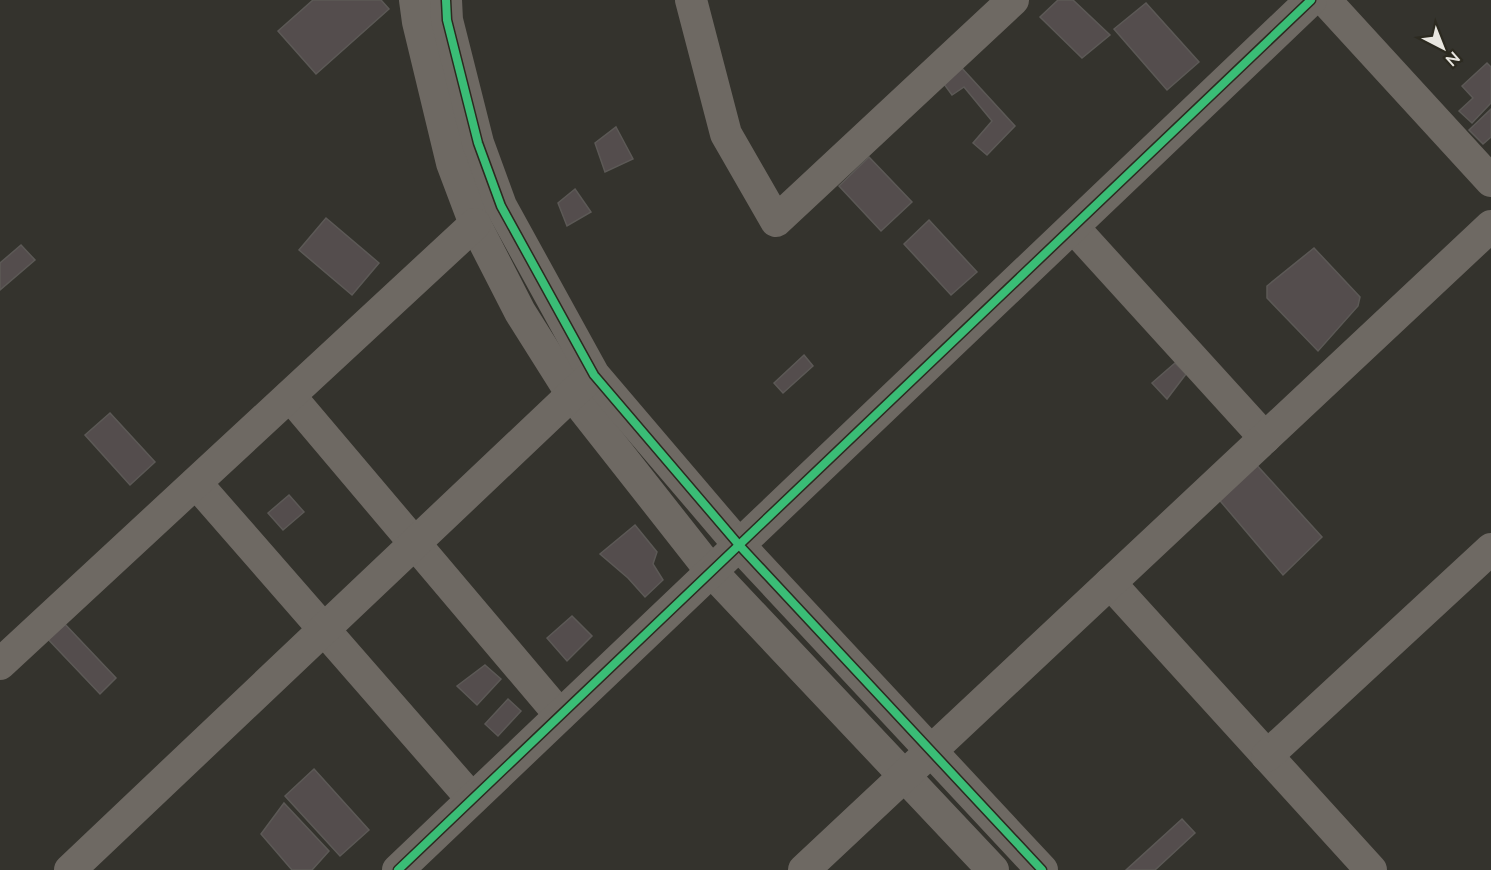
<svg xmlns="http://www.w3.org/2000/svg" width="1491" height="870" viewBox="0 0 1491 870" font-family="Lato,sans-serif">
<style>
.building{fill:#544d4d;stroke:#5c5956;stroke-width:1.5}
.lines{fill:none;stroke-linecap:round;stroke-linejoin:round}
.minor{stroke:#6e6963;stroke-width:32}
.cycleway-casing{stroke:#2c2a20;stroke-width:11}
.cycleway{stroke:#3abd76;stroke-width:8}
</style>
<rect width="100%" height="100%" fill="#34332d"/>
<g class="building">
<polygon points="313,0 381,0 389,9 316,74 278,31"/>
<polygon points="1058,0 1073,0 1110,35 1082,58 1040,17"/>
<polygon points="1146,3 1199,62 1167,90 1114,29"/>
<polygon points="1487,63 1491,67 1491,103 1472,123 1459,111 1473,98 1462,86"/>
<polygon points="960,66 1015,126 987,155 973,143 992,121 964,87 952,95 941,80"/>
<polygon points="1491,109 1491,137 1483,144 1469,130"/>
<polygon points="616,127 633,159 605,172 595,143"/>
<polygon points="869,157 912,202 881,231 839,186"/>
<polygon points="575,189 591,212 567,226 558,203"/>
<polygon points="326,218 379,263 352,295 299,250"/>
<polygon points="929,220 977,272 951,295 904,244"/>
<polygon points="21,245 35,260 0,290 0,263"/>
<polygon points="1314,248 1360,297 1358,306 1318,351 1267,298 1267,286"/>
<polygon points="804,355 813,366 783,393 774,383"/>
<polygon points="1175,363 1186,374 1167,399 1152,383"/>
<polygon points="110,413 155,462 130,485 85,435"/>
<polygon points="1253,461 1322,537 1283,575 1216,496"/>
<polygon points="289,495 304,512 283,530 268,513"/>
<polygon points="635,525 657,552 653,564 663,580 645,597 628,578 600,554"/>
<polygon points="572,616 592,636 567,661 547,638"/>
<polygon points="62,621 116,678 100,694 45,636"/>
<polygon points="485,665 501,679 477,705 457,686"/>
<polygon points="508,699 521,711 498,736 485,724"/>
<polygon points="314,769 369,830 340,856 285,796"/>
<polygon points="284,803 329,851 312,870 292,870 261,834"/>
<polygon points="1182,819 1195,833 1155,870 1126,870"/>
</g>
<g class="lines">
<g class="minor">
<polyline points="415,0 418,22 452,163 475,224 520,312 571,393 711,571 993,870"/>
<polyline points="446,0 447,20 478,143 501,206 594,375 739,545 1042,870"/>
<polyline points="691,0 726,134 776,221 1013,0"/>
<polyline points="1325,0 1491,181"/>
<polyline points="1073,227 1265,438"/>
<polyline points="290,396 560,715"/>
<polyline points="196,483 472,799"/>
<polyline points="1110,583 1371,870"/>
<polyline points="0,664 475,224"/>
<polyline points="1267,756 1491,549"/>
<polyline points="70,870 586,381"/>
<polyline points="398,870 1311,0"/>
<polyline points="804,870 1491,226"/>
</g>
<g class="cycleway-casing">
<g id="cycleway">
<polyline points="446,0 447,20 478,143 501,206 594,375 739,545 1042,870"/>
<polyline points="398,870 1311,0"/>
</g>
</g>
<use href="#cycleway" class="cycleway"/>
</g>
<g transform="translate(1443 48) rotate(138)" stroke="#2c2a20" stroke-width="4.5" paint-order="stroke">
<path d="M0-4.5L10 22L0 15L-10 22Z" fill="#e8e6e0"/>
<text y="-9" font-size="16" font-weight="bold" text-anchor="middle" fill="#e8e6e0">N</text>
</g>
</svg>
